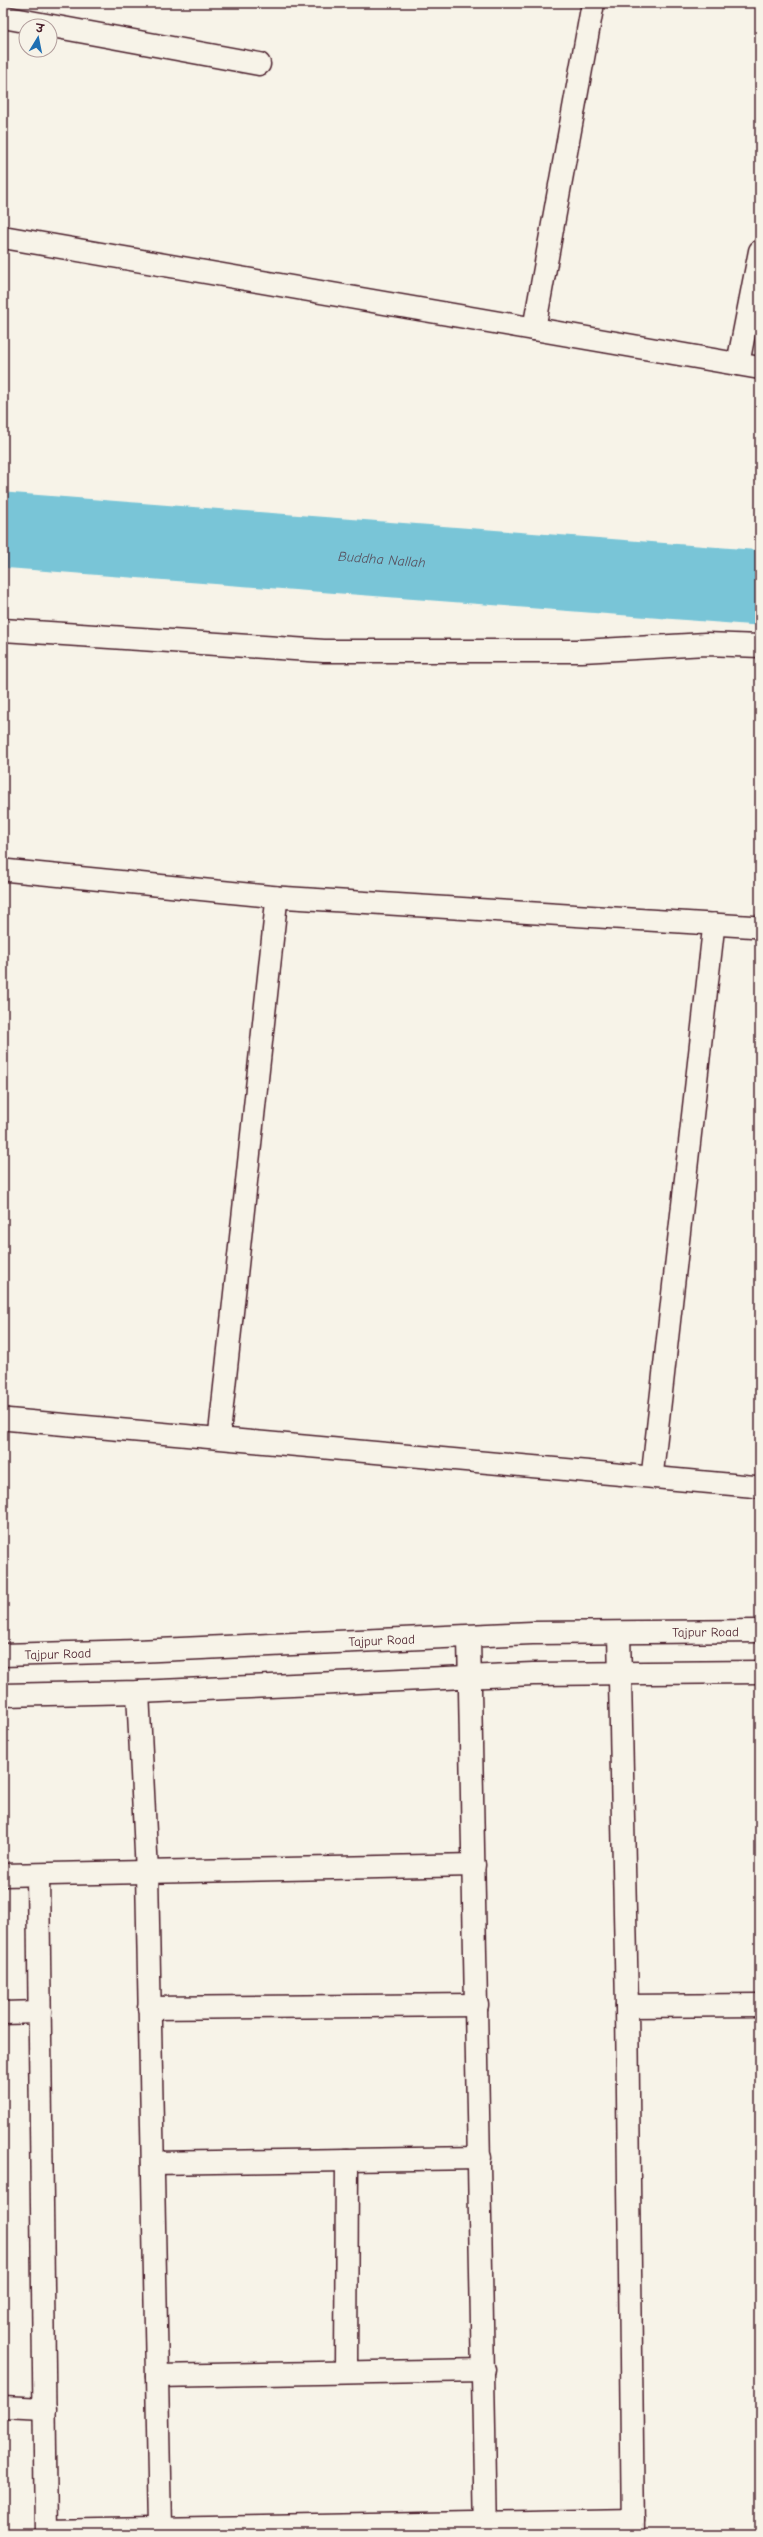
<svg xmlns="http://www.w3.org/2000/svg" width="763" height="2537" viewBox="0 0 763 2537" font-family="'Comic Neue','Playpen Sans Deva',sans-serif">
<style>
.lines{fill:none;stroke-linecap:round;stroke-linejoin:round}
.river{stroke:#79c5d7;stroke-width:75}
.lane-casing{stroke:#4a1f2b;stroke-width:24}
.street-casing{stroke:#4a1f2b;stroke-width:25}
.secondary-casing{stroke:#4a1f2b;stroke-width:25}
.lane{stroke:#f7f3e8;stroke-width:21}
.street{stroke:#f7f3e8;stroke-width:22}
.secondary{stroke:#f7f3e8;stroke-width:22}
.labels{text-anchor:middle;stroke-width:3.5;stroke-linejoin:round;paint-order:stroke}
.street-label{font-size:13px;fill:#4a1f2b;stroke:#f7f3e8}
.water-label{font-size:14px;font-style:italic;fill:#58515f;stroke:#f7f3e8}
</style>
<rect width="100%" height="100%" fill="#f7f3e8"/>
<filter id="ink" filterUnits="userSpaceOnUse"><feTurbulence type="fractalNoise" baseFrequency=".025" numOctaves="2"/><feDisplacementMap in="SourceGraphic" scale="8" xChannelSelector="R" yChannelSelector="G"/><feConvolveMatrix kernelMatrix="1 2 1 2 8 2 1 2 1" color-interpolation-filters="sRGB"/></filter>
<g filter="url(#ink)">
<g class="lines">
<path class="river" id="s1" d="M 3,530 L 760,588"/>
<g class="lane-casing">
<g id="lane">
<polyline points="3,870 277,897 760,927"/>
<polyline points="3,1419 760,1487"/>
<polyline points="219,1438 277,897"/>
<polyline points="652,1477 714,924"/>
</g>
</g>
<g class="street-casing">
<g id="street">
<polyline points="3,17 259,64"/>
<polyline points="3,237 760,368"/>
<polyline points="534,329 593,3"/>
<polyline points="738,364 760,251"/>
<polyline points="3,630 324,651 582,651 706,644 760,646"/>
<polyline points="619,1633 627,2006 633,2534"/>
<polyline points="469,1637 486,2534"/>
<polyline points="138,1692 147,1873 160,2528"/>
<polyline points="3,1875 474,1865"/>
<polyline points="38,1875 46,2534"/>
<polyline points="627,2006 760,2005"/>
<polyline points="149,2008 477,2005"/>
<polyline points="3,2013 40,2012"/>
<polyline points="153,2163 480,2158"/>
<polyline points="346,2372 347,2160"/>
<polyline points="157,2376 484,2370"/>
<polyline points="3,2407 45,2409"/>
<polyline points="46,2531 633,2520"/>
</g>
</g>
<g class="secondary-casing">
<g id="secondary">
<path id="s2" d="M 3,1655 L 137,1651 L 532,1633 L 760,1631"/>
<polyline points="3,1695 138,1692 533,1674 760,1672"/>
</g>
</g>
<use href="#lane" class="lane"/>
<use href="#street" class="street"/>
<use href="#secondary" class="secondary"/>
</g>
</g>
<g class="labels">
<g class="street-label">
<text dy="5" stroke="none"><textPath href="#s2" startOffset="703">Tajpur Road</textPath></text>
<text dy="5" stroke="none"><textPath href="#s2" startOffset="379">Tajpur Road</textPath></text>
<text dy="5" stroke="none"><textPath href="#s2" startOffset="55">Tajpur Road</textPath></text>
</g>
<g class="water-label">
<text dy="5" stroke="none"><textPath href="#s1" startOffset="380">Buddha Nallah</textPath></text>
</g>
</g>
<rect width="763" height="2537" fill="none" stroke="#f7f3e8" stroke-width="16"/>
<rect x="8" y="8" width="747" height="2521" fill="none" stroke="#4a1f2b" stroke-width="1.5" filter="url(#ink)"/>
<g transform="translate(38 38) rotate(10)"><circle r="19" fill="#f7f3e8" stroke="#b29e9c"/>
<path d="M0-3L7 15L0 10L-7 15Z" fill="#1f6fb2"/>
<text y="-6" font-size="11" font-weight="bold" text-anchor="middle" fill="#4a1f2b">उ</text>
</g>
</svg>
